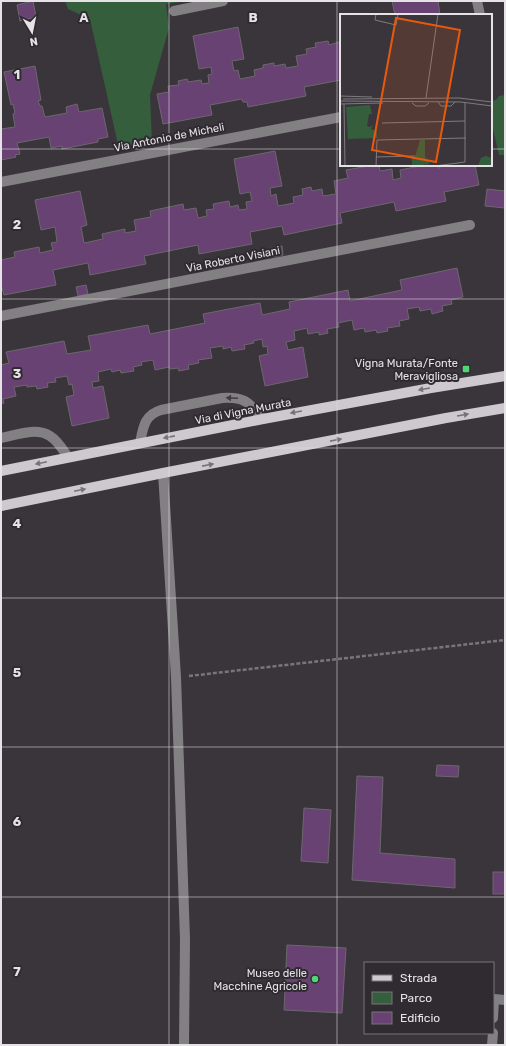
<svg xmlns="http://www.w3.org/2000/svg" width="506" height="1046" viewBox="0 0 506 1046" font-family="Rubik,sans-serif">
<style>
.green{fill:#355e3d}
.building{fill:#684273;stroke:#6c676d}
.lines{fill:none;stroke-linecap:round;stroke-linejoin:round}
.path{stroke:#79757a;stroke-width:2.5;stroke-dasharray:4 2;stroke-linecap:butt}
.minor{stroke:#828083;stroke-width:10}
.major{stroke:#cdc9ce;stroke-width:10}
.oneway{fill:#767278}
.oneway2{fill:#403c41}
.grid{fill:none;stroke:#e5e3e6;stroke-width:1;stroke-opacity:0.55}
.poi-dot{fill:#51d674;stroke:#2f2b31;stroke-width:1.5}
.labels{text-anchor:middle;stroke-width:4;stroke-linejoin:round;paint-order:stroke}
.street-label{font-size:11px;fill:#e5e3e6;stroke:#2f2b31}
.poi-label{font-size:11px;fill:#e5e3e6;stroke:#2f2b31;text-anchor:end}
.inset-road{fill:none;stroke:#7e7b7f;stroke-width:1}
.view{fill:#e8590c;fill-opacity:0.15;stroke:#e8590c;stroke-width:2}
.inset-edge{fill:none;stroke:#e5e3e6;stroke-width:2}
.grid-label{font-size:13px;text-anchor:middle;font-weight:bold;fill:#e5e3e6;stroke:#2f2b31;stroke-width:4;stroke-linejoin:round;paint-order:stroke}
</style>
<rect width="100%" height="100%" fill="#3a353b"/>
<g class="green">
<polygon points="65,1 187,1 166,4 169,28 150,95 152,142 119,149 90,19 68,9"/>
<polygon points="505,95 505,155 499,155 491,120 491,102 497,99 499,96"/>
</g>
<g class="building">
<polygon points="33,1 36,17 20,21 17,5"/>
<polygon points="392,1 438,1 440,15 395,15"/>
<polygon points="238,27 244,59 232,61 234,71 238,70 240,79 255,76 254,70 263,68 263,65 274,63 274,66 285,64 286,68 298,66 296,56 307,54 306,49 316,47 315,43 328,41 329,45 339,42 340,48 341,48 341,80 304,87 306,96 248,107 247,102 243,102 242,99 210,105 212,115 163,124 157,94 169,92 168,86 179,85 178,81 187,79 188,82 201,80 202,84 209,83 208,75 212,74 211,67 199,69 193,36"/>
<polygon points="35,66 41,100 38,101 40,106 42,106 45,117 67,113 66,107 77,104 79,112 102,108 108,137 98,139 98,142 62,149 62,146 51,148 49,137 17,143 20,154 15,155 16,157 1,160 1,129 15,127 13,114 15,113 13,104 11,105 4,72"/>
<polygon points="275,151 282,186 270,188 271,196 276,194 278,206 294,203 293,197 303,195 302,189 311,187 312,191 322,189 323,196 336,194 334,181 348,178 346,170 374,165 379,165 380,171 392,169 393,180 401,178 400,170 425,165 437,165 438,168 440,168 439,165 475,165 479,185 444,192 446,201 396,211 394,202 340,213 342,223 284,235 282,226 250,232 252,244 199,254 198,245 144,256 146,264 90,275 88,263 53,270 56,285 4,295 1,284 1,260 15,257 14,252 39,247 40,253 53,250 51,243 57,242 55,227 41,230 35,200 80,191 87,225 81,227 84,243 103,239 102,234 125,229 125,233 136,231 134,220 151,217 150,211 183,204 184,210 196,208 198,218 207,216 206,210 214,209 213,204 229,201 230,207 238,205 239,210 247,209 246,202 252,201 250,192 240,194 234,159"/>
<polygon points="487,189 505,191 505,208 485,206"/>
<polygon points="282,246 283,255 273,257 271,248"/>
<polygon points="457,268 463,297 451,300 452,304 442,306 443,311 432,314 431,309 420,311 419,307 407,309 409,319 399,321 400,326 387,328 388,331 377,333 376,330 365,332 364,328 354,330 352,320 338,323 339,327 327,329 328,333 319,335 319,332 308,334 307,328 294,331 295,340 286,342 288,350 303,347 308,377 265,386 259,356 268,354 267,346 263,347 262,339 253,341 254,343 244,345 245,349 232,351 231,347 223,349 223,346 210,348 212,358 198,360 199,363 188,365 189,369 179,371 178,368 170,369 169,367 155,370 153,360 141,362 142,365 133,367 134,371 121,373 120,370 112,372 111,369 98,372 99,381 92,382 93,388 103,386 109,418 72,426 66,397 74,395 72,384 69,385 67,376 55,378 56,382 47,383 48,387 37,389 36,386 27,387 27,385 14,387 16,396 3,399 4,403 1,404 1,365 9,363 6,352 64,341 67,354 91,350 88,336 148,325 150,334 205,323 203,314 260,303 262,315 290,309 289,302 348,290 350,301 402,290 400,280"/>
<polygon points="86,285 88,294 78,296 76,287"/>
<polygon points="437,765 459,766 458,777 436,776"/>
<polygon points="357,776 383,777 380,853 455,859 455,888 352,880"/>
<polygon points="304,808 331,810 328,863 301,861"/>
<rect x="493" y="872" width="12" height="22"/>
<polygon points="287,945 346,948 342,1013 284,1010"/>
</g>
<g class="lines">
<polyline class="path" points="189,676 505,640"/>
<g class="minor">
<polyline points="477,1 480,15"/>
<polyline points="174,11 223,1"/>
<polyline points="1,182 341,117"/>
<polyline points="1,316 470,225"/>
<path d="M 1,438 C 16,435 36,427 50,436 C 58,441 63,450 68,457"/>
<path d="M 140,443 C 143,428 144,415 161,410 L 222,398 C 245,396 249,403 263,419"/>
<polyline points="163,473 176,677 185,939 184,1045"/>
<polyline points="493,1018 494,999 505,1000"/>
<polyline points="492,1045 493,1033"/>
</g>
<g class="major">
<polyline points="1,471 263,419 431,388 505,376"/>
<polyline points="1,506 163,473 446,418 505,408"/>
</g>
</g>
<defs><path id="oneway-solid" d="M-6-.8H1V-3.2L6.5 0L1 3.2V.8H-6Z"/></defs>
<g class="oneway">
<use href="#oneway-solid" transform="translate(424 389) rotate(170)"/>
<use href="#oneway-solid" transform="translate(296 412) rotate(170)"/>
<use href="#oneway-solid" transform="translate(463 415) rotate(-10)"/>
<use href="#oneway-solid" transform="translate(169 437) rotate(169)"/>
<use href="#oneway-solid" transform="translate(336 440) rotate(-11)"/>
<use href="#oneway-solid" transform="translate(41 463) rotate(168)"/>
<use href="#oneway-solid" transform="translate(208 465) rotate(-11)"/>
<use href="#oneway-solid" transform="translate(80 490) rotate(-12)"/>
</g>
<use class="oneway2" href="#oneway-solid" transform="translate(232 398) rotate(-177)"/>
<path class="grid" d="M 169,1 L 169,1045M 337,1 L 337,1045M 1,149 L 341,149M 491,149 L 505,149M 1,299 L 505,299M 1,448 L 505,448M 1,598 L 505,598M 1,747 L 505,747M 1,897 L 505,897"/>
<g class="poi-dot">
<rect x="462" y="365" width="8" height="8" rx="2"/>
<circle cx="315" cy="979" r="4"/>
</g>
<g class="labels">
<g class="street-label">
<text transform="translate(169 137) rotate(-11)" y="4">Via Antonio de Micheli</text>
<text transform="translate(233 259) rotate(-11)" y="4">Via Roberto Visiani</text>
<text transform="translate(243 411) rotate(-11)" y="4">Via di Vigna Murata</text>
</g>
<g class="poi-label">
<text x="458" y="367">Vigna Murata/Fonte<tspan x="458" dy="13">Meravigliosa</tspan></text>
<text x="307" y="977">Museo delle<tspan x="307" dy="13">Macchine Agricole</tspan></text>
</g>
</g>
<g transform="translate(340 14)">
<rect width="152" height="152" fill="#3a353b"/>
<path d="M 30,91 L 32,100 L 29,100 L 27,112 L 30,113 L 33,111 L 31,115 L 37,117 L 37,124 L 8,125 L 6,93 ZM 80,126 L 85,126 L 85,143 L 90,150 L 72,152 L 72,143 L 75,143 ZM 146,142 L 152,144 L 152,152 L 138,152 L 141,144 Z" fill="#355e3d"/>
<path class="inset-road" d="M 36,0 L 35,6 L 56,11 L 58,0M 0,82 L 32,83M 86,84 L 98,0M 3,85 L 119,84 L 152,88M 0,87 L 121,88 L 152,92M 98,88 L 101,92 L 111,92 L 115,88M 72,89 L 76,92 L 85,92 L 89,89M 0,90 L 43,89M 4,90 L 5,152M 42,109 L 125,107M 36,143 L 75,142M 36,152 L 37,126 L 126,124M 95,152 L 125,148 L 125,88"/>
<path class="view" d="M 56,4 L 120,16 L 96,148 L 32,136 Z"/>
<rect width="152" height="152" class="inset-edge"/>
</g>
<g class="grid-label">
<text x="84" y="22">A</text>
<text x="253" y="22">B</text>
<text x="17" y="79">1</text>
<text x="17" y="229">2</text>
<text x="17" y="378">3</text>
<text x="17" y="528">4</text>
<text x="17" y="677">5</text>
<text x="17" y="826">6</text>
<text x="17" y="976">7</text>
</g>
<rect width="506" height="1046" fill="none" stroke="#e5e3e6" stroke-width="4"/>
<rect x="364" y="962" width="130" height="72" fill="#2f2b31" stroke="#787579"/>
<rect x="372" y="975" width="20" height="6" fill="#cdc9ce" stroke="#787579"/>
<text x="400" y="982" font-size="12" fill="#e5e3e6">Strada</text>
<rect x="372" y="992" width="20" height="12" fill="#355e3d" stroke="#787579"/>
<text x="400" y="1002" font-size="12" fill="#e5e3e6">Parco</text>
<rect x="372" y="1012" width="20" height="12" fill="#684273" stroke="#787579"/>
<text x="400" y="1022" font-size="12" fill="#e5e3e6">Edificio</text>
<g transform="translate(32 32) rotate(170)" stroke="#2f2b31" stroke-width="3" paint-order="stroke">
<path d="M0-3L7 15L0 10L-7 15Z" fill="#e5e3e6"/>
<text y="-6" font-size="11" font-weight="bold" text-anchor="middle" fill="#e5e3e6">N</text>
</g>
</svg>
